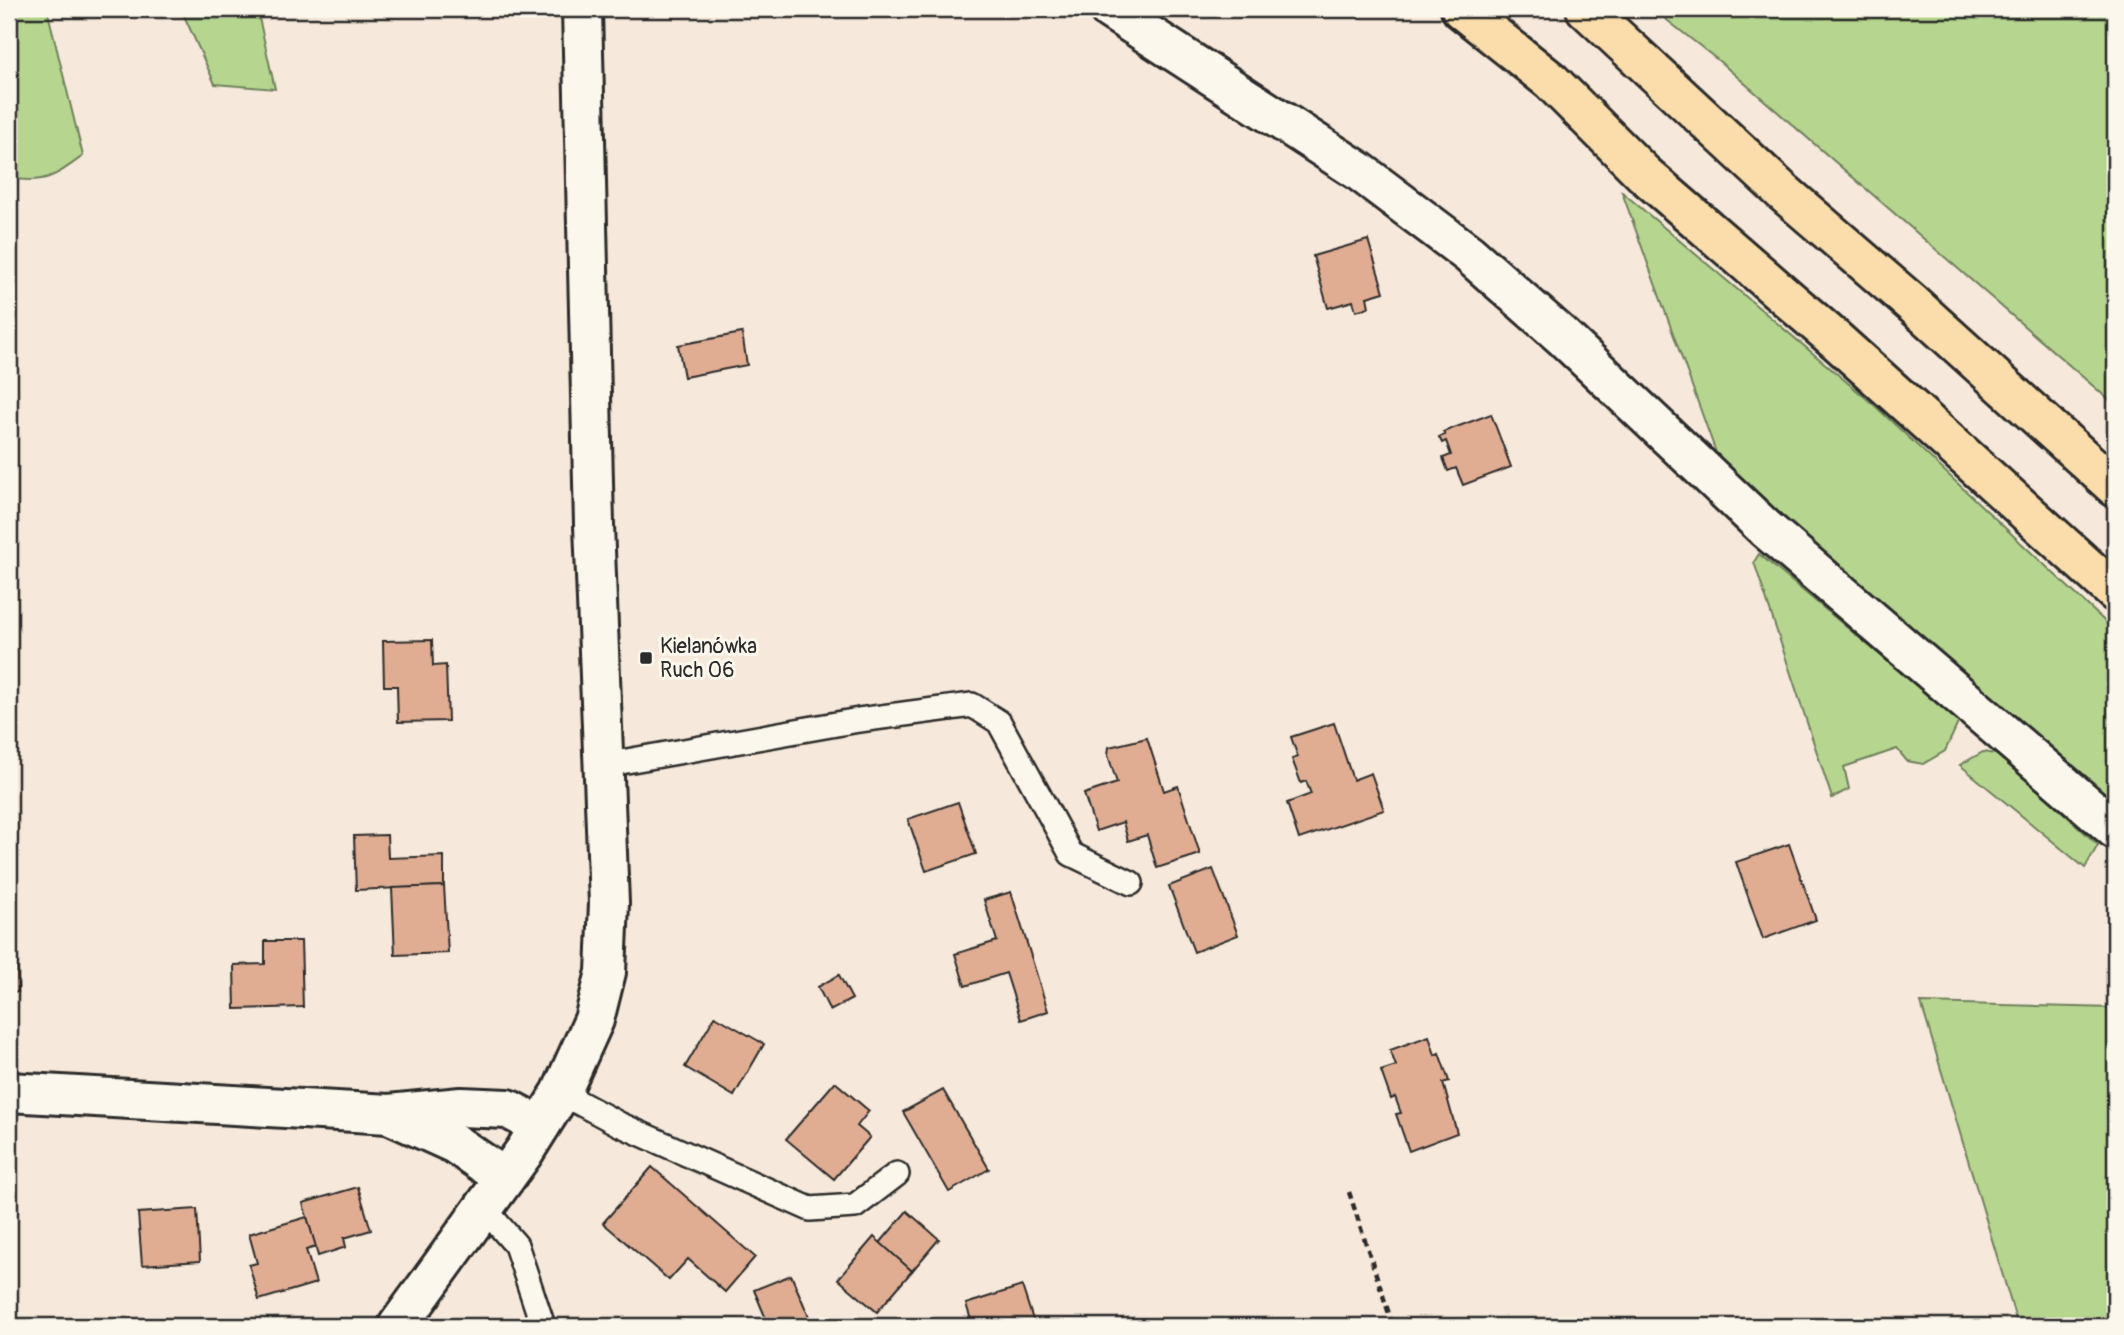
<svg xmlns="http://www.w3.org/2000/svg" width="2124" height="1335" viewBox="0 0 2124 1335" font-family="Pangolin,sans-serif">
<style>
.green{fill:#b6d68f;stroke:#70805d;stroke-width:2}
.building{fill:#e0ad93;stroke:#2b2b2b;stroke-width:2}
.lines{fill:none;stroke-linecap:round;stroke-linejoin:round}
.lane-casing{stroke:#2b2b2b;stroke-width:28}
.street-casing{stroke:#2b2b2b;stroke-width:44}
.secondary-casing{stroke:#2b2b2b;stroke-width:44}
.highway-casing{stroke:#2b2b2b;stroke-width:44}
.path{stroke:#2b2b2b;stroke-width:4.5;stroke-dasharray:7 5;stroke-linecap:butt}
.lane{stroke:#fbf7ec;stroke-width:23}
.street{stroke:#fbf7ec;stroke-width:38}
.secondary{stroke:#fbf7ec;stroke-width:38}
.highway{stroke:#faddab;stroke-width:38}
.poi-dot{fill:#2b2b2b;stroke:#fbf7ec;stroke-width:2.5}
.labels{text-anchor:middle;stroke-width:6;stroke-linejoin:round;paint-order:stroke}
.poi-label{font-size:21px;fill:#2b2b2b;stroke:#fbf7ec;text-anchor:start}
</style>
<rect width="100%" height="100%" fill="#f6e8da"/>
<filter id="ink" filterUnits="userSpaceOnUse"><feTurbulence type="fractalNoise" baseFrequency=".0143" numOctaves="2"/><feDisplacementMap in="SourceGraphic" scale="14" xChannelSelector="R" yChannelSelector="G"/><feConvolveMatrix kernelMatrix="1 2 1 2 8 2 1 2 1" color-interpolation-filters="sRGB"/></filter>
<g filter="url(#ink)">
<g class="green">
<path d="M 9,9 L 47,9 L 83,156 C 54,177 45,184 9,178 Z"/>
<polygon points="181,9 257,9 275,89 215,84"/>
<polygon points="1653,9 2115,9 2115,405 1719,61"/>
<polygon points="1622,192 1874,405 2115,631 2115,803 1722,469"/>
<polygon points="1759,554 1959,721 1945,751 1923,764 1907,761 1897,749 1844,767 1849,789 1832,798 1754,562"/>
<polygon points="1983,752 2001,755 2098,845 2085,868 1960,765"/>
<polygon points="1921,1003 2115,1008 2115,1326 2018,1326"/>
</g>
<g class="building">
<polygon points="1368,240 1384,292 1367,297 1369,307 1356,311 1353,301 1328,308 1313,256"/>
<polygon points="742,333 747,365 684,377 678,345"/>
<polygon points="1491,414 1511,467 1463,485 1456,468 1448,471 1443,458 1451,455 1446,441 1442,443 1439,437 1445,435 1443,432"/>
<polygon points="432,640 433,666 446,665 448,721 398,722 397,686 384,686 383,641"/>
<polygon points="1334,723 1353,780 1371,773 1384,810 1299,839 1287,803 1311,794 1306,781 1301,783 1292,759 1298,757 1291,737"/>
<polygon points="1147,738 1164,791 1178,786 1200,854 1157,868 1147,835 1128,841 1123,822 1096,831 1084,794 1117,783 1108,755 1109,747"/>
<polygon points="958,802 976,854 926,871 908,819"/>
<polygon points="387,835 388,858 444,856 444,886 356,890 354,836"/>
<polygon points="1789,844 1816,920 1763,939 1736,862"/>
<polygon points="1213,869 1238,935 1194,952 1169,886"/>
<polygon points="444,886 448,953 395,955 392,888"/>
<polygon points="1011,892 1048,1011 1021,1020 1006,973 965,986 955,954 997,941 984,900"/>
<polygon points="15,922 18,992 9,992 9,923"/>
<polygon points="265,941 301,941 303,1007 235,1009 234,965 265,964"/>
<polygon points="839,975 852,999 830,1011 818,987"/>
<polygon points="715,1016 764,1044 734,1096 685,1067"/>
<polygon points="1429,1036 1435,1055 1439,1053 1449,1081 1443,1083 1457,1133 1409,1151 1396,1114 1401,1113 1395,1097 1391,1099 1381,1071 1396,1066 1390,1050"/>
<polygon points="835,1082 869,1111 857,1126 870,1137 834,1179 786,1139"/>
<polygon points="943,1090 989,1169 949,1192 903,1112"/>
<polygon points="652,1167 755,1257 725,1292 688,1259 669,1280 603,1223"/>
<polygon points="358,1187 371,1230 344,1238 346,1247 318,1256 303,1203"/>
<polygon points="197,1209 200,1261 142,1265 138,1213"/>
<polygon points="907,1211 939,1239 912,1271 880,1243"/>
<polygon points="307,1217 316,1247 306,1250 316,1283 259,1300 249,1265 257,1263 249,1234"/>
<polygon points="874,1237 912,1271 877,1312 838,1279"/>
<polygon points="791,1275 813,1326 769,1326 754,1290"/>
<polygon points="1022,1286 1035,1326 973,1326 966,1304"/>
</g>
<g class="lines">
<g class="lane-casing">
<g id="lane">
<polyline points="604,765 859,720 972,705 999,722 1071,854 1131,883"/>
<polyline points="561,1093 619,1124 810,1209 855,1206 897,1174"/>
<polyline points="483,1207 516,1245 543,1326"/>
</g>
</g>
<g class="street-casing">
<g id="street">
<polyline points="1109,9 1359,171 1469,254 1563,337 1766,529 2115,829"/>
<polyline points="9,1092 389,1114 461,1107 508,1109 540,1126"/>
<polyline points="391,1115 455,1144 505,1178"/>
</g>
</g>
<g class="secondary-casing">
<polyline id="secondary" points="398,1326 524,1152 561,1093 594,1020 606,972 609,903 594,525 582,9"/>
</g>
<g class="highway-casing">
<g id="highway">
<polyline points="1461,9 1551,81 1644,174 1838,342 2115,592"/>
<polyline points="1586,9 1783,192 1914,305 2115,487"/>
</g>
</g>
<polyline class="path" points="1349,1192 1393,1326"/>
<use href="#lane" class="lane"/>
<use href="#street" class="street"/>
<use href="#secondary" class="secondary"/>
<use href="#highway" class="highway"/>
</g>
</g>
<rect class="poi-dot" x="639" y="651" width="14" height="14" rx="3.5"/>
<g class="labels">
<g class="poi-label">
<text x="660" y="653">Kielanówka<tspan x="660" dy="24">Ruch 06</tspan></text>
</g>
</g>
<rect width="2124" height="1335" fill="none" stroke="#fbf7ec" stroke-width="35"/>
<rect x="18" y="18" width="2089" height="1300" fill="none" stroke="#2b2b2b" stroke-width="2.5" filter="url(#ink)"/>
</svg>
